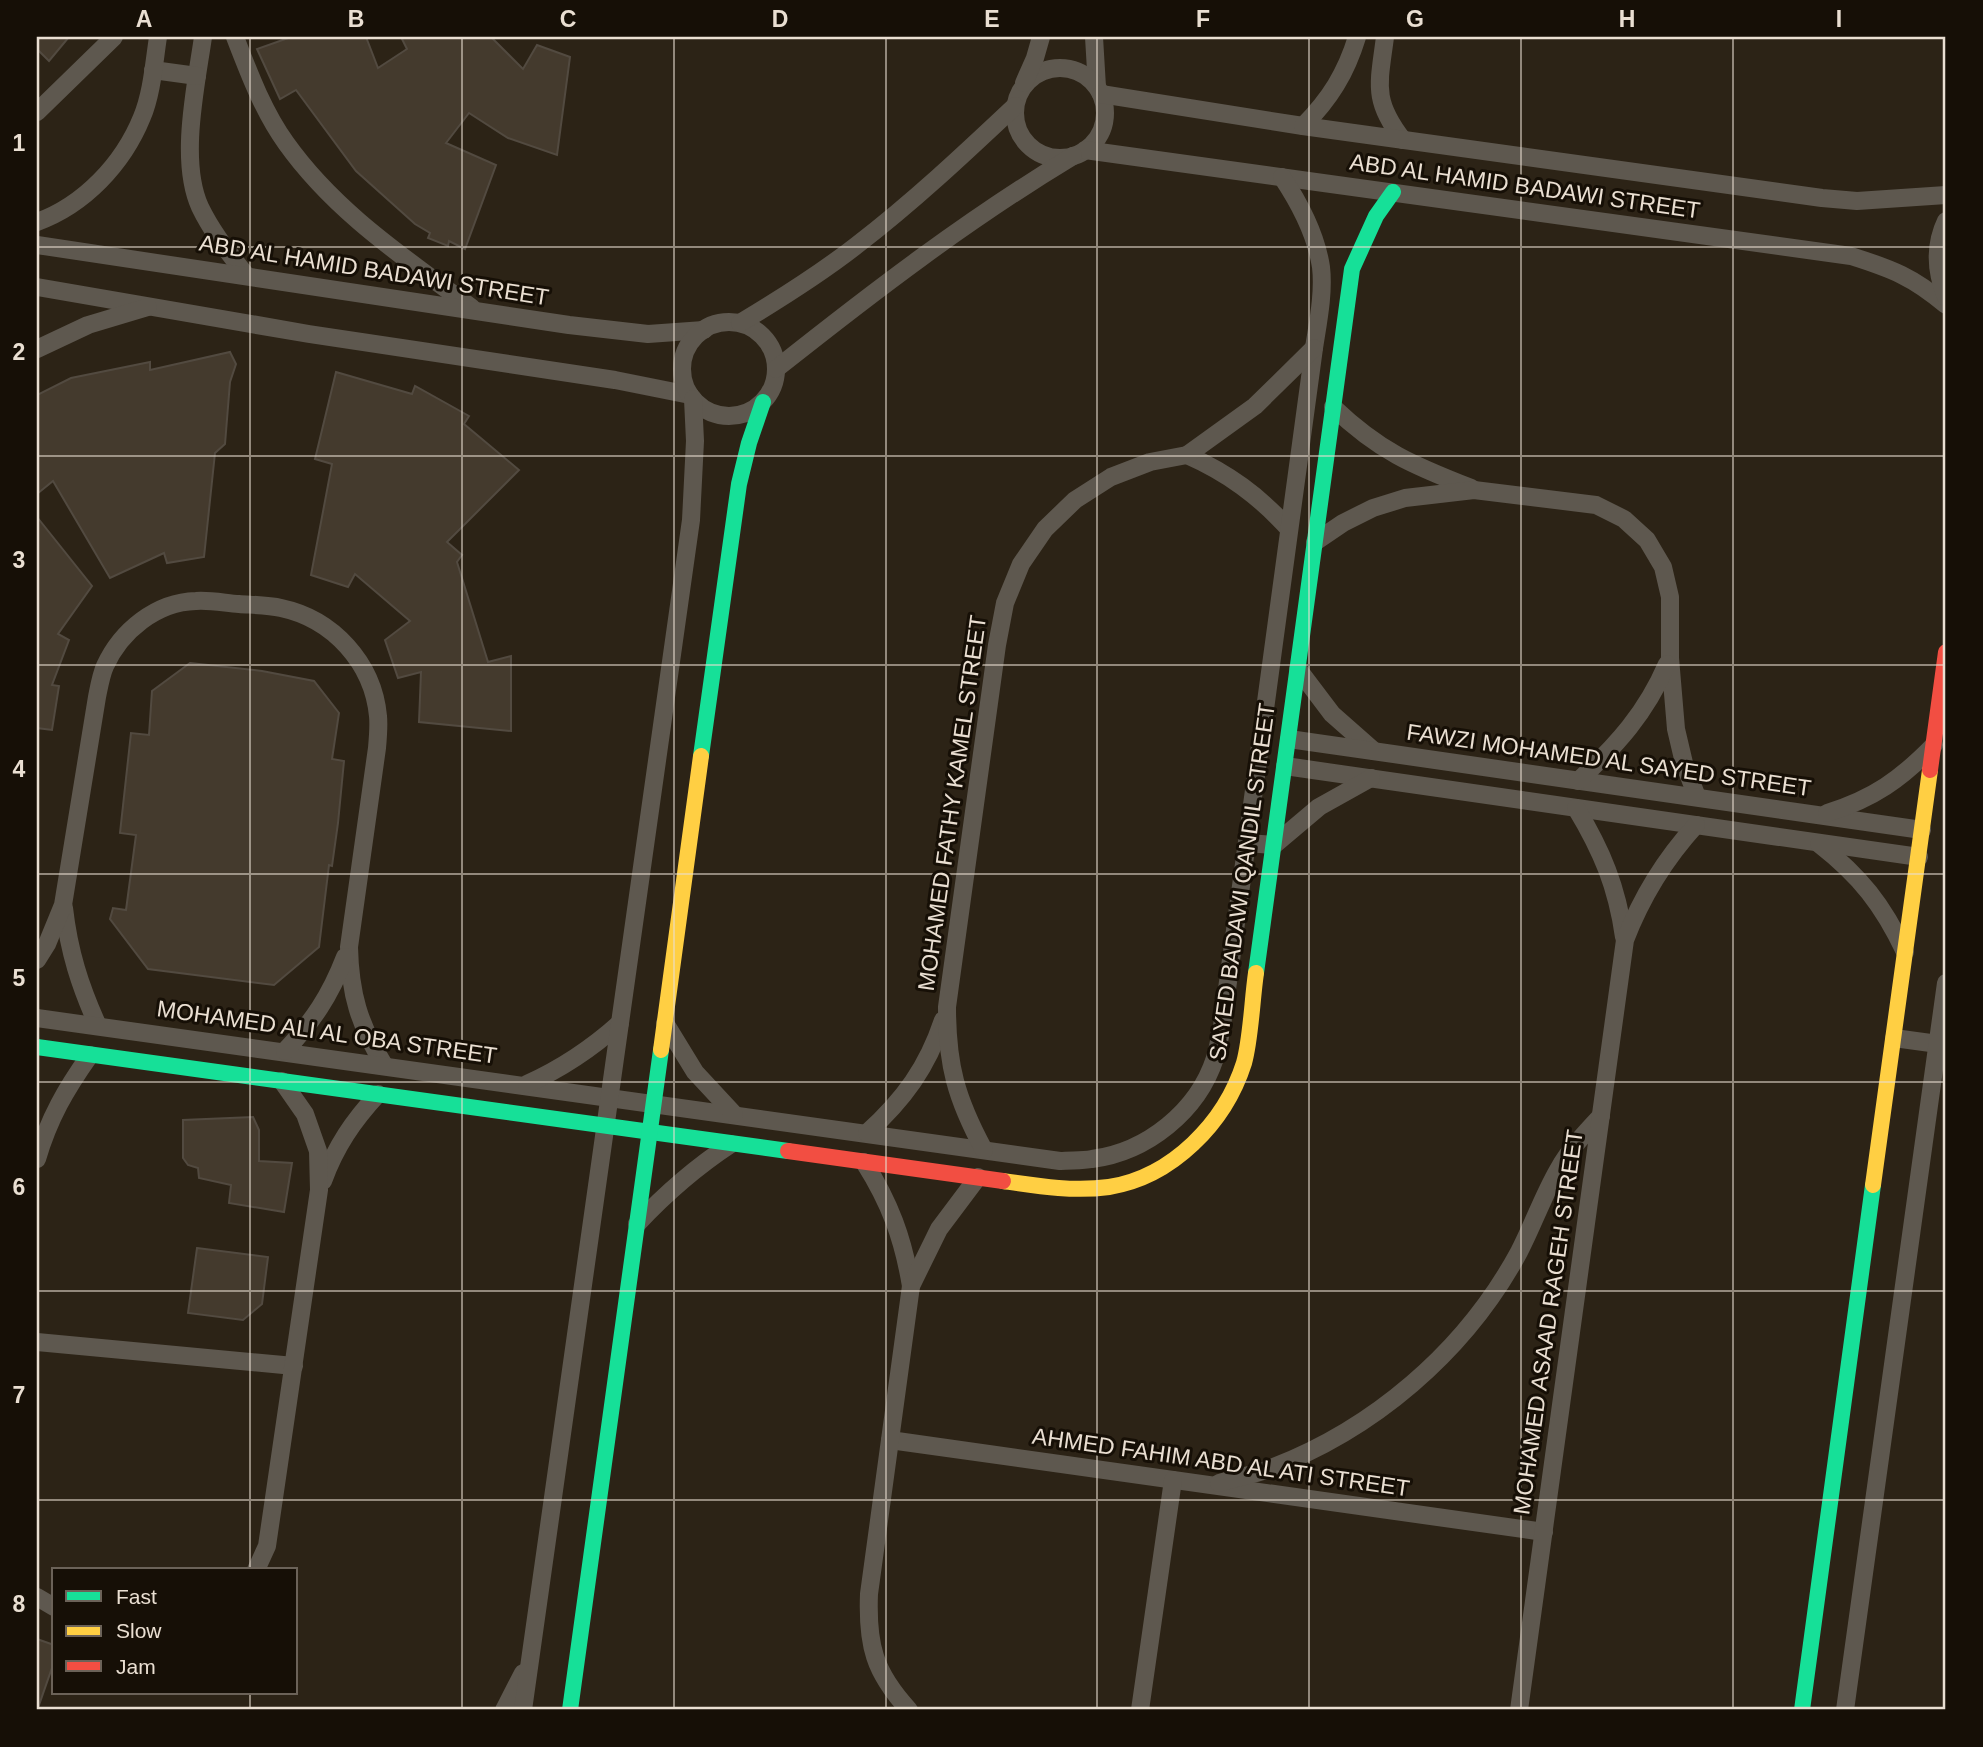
<svg xmlns="http://www.w3.org/2000/svg" width="1983" height="1747" viewBox="0 0 1983 1747" font-family="Helvetica,sans-serif">
<style>
.building{fill:#443a2d;stroke:#524a40;stroke-width:2}
.lines{fill:none;stroke-linecap:round;stroke-linejoin:round}
.street{stroke:#5e584f;stroke-width:18}
.fast{stroke:#16e098;stroke-width:16}
.slow{stroke:#ffcf43;stroke-width:16}
.jam{stroke:#f24e42;stroke-width:16}
.grid{fill:none;stroke:#eadfd2;stroke-width:2;stroke-opacity:0.55}
.labels{text-anchor:middle;stroke-width:6;stroke-linejoin:round;paint-order:stroke}
.street-label{font-size:23px;fill:#eadfd2;stroke:#160f06}
.neatline{fill:none;stroke:#eadfd2;stroke-width:2.5}
.grid-label{font-size:23px;text-anchor:middle;font-weight:bold;fill:#eadfd2}
</style>
<rect width="100%" height="100%" fill="#2c2316"/>
<g class="building">
<polygon points="37,37 69,37 49,61 37,49"/>
<polygon points="291,37 366,37 378,68 407,49 401,37 491,37 523,69 537,45 570,57 557,155 508,138 469,113 446,143 496,165 465,249 449,241 448,246 428,238 430,233 415,224 356,171 296,90 280,99 257,49"/>
<polygon points="230,352 236,364 230,382 225,444 215,453 204,557 167,563 164,553 110,578 53,481 37,494 37,395 71,378 150,362 150,370"/>
<polygon points="336,372 412,394 415,386 469,416 464,424 519,470 447,542 462,555 457,562 488,662 511,656 511,731 419,722 421,672 398,678 385,640 410,621 355,574 348,587 311,575 332,464 315,459"/>
<polygon points="37,517 92,586 58,634 69,640 52,685 59,686 52,730 37,728"/>
<polygon points="190,663 262,671 314,681 339,713 332,759 344,761 338,823 332,866 329,865 319,947 274,985 148,969 110,919 113,908 126,910 136,835 120,833 131,733 149,735 152,691"/>
<polygon points="253,1117 259,1130 259,1161 292,1163 284,1212 229,1203 231,1185 199,1178 198,1168 188,1165 183,1158 183,1120"/>
<polygon points="197,1248 268,1257 262,1304 243,1320 188,1313"/>
<polygon points="37,1639 54,1645 54,1662 39,1705 37,1704"/>
</g>
<g class="lines">
<g class="street">
<path d="M 203,37 C 196,86 179,161 200,207 C 212,232 229,253 245,274"/>
<path d="M 235,37 C 249,73 263,111 286,143 C 335,212 405,258 472,308"/>
<polyline points="1094,37 1097,87"/>
<path d="M 1385,37 C 1379,84 1372,100 1403,140"/>
<circle cx="1060" cy="113" r="45"/>
<polyline points="153,70 197,76"/>
<polyline points="1024,83 1035,58 1041,37"/>
<polyline points="1101,94 1303,126 1822,198 1857,201 1946,195"/>
<polyline points="37,112 114,37"/>
<path d="M 1303,126 C 1330,99 1346,73 1357,37"/>
<path d="M 1085,150 L 1851,256 C 1892,269 1913,277 1946,305"/>
<path d="M 1946,221 C 1934,246 1936,272 1946,297"/>
<path d="M 37,222 C 84,205 123,164 142,117 C 152,93 154,63 158,37"/>
<polyline points="37,245 569,325 648,334 704,330"/>
<polyline points="37,287 309,334 615,380 690,395"/>
<circle cx="729" cy="369" r="47"/>
<path d="M 740,323 C 780,299 820,274 857,245 C 913,202 964,154 1015,106"/>
<polyline points="37,349 88,325 148,307"/>
<path d="M 776,369 C 873,292 967,220 1073,156"/>
<path d="M 1333,407 C 1379,451 1412,465 1471,488"/>
<path d="M 1187,455 C 1228,473 1259,496 1289,529"/>
<polyline points="1315,542 1343,523 1373,508 1405,498 1474,490 1596,505 1624,519 1647,540 1663,567 1670,597 1670,658 1676,729 1684,763 1697,797"/>
<polyline points="1298,669 1332,714 1374,751"/>
<polyline points="1289,739 1922,830"/>
<polyline points="1285,766 1919,857"/>
<path d="M 1578,781 C 1617,745 1646,713 1667,664"/>
<path d="M 1576,808 C 1602,851 1617,887 1624,937"/>
<path d="M 1827,813 C 1873,799 1901,779 1934,745"/>
<polyline points="1247,843 1274,845 1319,807 1371,778"/>
<path d="M 1819,844 C 1860,876 1883,905 1905,952"/>
<path d="M 64,908 C 69,952 80,986 98,1026"/>
<path d="M 37,960 L 47,944 L 63,905 L 97,697 C 99,687 101,675 105,666 C 121,631 156,602 196,601 C 210,600 225,603 239,604 C 253,605 268,605 281,608 C 333,619 373,663 378,716 C 379,726 378,737 377,748 L 349,947 C 350,994 359,1024 384,1065"/>
<path d="M 37,1018 L 1060,1161 C 1071,1160 1082,1161 1092,1159 C 1147,1152 1198,1111 1215,1058 C 1218,1048 1220,1037 1222,1026 L 1314,348 C 1318,322 1324,293 1321,267 C 1316,234 1300,204 1282,177"/>
<polyline points="665,1023 695,1072 734,1114"/>
<polyline points="1894,1038 1938,1044"/>
<path d="M 285,1051 C 313,1021 330,996 345,957"/>
<path d="M 527,1084 C 563,1068 591,1049 620,1023"/>
<path d="M 867,1133 C 904,1099 927,1068 943,1020"/>
<path d="M 984,1150 C 956,1098 947,1065 947,1007 L 997,645 L 1005,603 L 1021,564 L 1045,529 L 1075,500 L 1111,477 L 1150,462 L 1187,455 L 1255,406 L 1314,348"/>
<path d="M 37,1159 C 49,1118 66,1089 90,1055"/>
<path d="M 864,1162 C 890,1203 903,1238 911,1286"/>
<path d="M 323,1181 C 336,1146 353,1121 378,1094"/>
<path d="M 637,1224 C 666,1193 696,1167 731,1144"/>
<polyline points="37,1342 294,1366"/>
<polyline points="890,1440 1544,1532"/>
<path d="M 1219,1483 C 1235,1478 1251,1475 1266,1470 C 1372,1431 1465,1352 1519,1252 C 1533,1225 1543,1196 1558,1170 C 1569,1150 1585,1133 1601,1116"/>
<polyline points="256,1570 267,1546 319,1190 318,1151 305,1114 282,1081"/>
<polyline points="37,1597 54,1607"/>
<polyline points="504,1710 523,1673"/>
<polyline points="523,1710 691,520 695,441 693,399"/>
<path d="M 909,1710 C 874,1672 867,1645 869,1594 L 911,1286 L 939,1229 L 978,1177"/>
<polyline points="1140,1710 1173,1480"/>
<path d="M 1519,1710 L 1625,940 C 1642,896 1664,860 1696,825"/>
<polyline points="1845,1710 1946,983"/>
</g>
<g class="fast">
<polyline points="701,756 739,484 749,443 763,402"/>
<polyline points="1256,973 1352,269 1376,216 1393,192"/>
<polyline points="37,1047 788,1151"/>
<polyline points="570,1710 661,1050"/>
<polyline points="1802,1710 1873,1185"/>
</g>
<g class="slow">
<polyline points="661,1050 701,756"/>
<path d="M 1003,1181 C 1037,1186 1073,1192 1109,1187 C 1172,1177 1225,1123 1244,1063 C 1251,1038 1252,1000 1256,973"/>
<polyline points="1873,1185 1930,770"/>
</g>
<g class="jam">
<polyline points="1930,770 1946,652"/>
<polyline points="788,1151 1003,1181"/>
</g>
</g>
<path class="grid" d="M 250,37 L 250,1570M 462,37 L 462,1710M 674,37 L 674,1710M 886,37 L 886,1710M 1097,37 L 1097,1710M 1309,37 L 1309,1710M 1521,37 L 1521,1710M 1733,37 L 1733,1710M 37,247 L 1946,247M 37,456 L 1946,456M 37,665 L 1946,665M 37,874 L 1946,874M 37,1082 L 1946,1082M 37,1291 L 1946,1291M 37,1500 L 1946,1500M 250,1693 L 250,1710"/>
<g class="labels">
<g class="street-label">
<text transform="translate(1525 186) rotate(8)" y="8">ABD AL HAMID BADAWI STREET</text>
<text transform="translate(374 270) rotate(9)" y="8">ABD AL HAMID BADAWI STREET</text>
<text transform="translate(1609 760) rotate(8)" y="8">FAWZI MOHAMED AL SAYED STREET</text>
<text transform="translate(952 803) rotate(-82)" y="8">MOHAMED FATHY KAMEL STREET</text>
<text transform="translate(1242 882) rotate(-82)" y="8">SAYED BADAWI QANDIL STREET</text>
<text transform="translate(327 1032) rotate(8)" y="8">MOHAMED ALI AL OBA STREET</text>
<text transform="translate(1548 1322) rotate(-82)" y="8">MOHAMED ASAAD RAGEH STREET</text>
<text transform="translate(1221 1462) rotate(8)" y="8">AHMED FAHIM ABD AL ATI STREET</text>
</g>
</g>
<rect width="1983" height="1747" fill="none" stroke="#160f06" stroke-width="77"/>
<rect x="52" y="1568" width="245" height="126" fill="#160f06" stroke="#6b6258" stroke-width="2"/>
<rect x="66" y="1591" width="35" height="10" fill="#16e098" stroke="#6b6258" stroke-width="2"/>
<text x="116" y="1604" font-size="21" fill="#eadfd2">Fast</text>
<rect x="66" y="1626" width="35" height="10" fill="#ffcf43" stroke="#6b6258" stroke-width="2"/>
<text x="116" y="1638" font-size="21" fill="#eadfd2">Slow</text>
<rect x="66" y="1661" width="35" height="10" fill="#f24e42" stroke="#6b6258" stroke-width="2"/>
<text x="116" y="1674" font-size="21" fill="#eadfd2">Jam</text>
<rect x="38" y="38" width="1906" height="1670" class="neatline"/>
<g class="grid-label">
<text x="144" y="27">A</text>
<text x="356" y="27">B</text>
<text x="568" y="27">C</text>
<text x="780" y="27">D</text>
<text x="992" y="27">E</text>
<text x="1203" y="27">F</text>
<text x="1415" y="27">G</text>
<text x="1627" y="27">H</text>
<text x="1839" y="27">I</text>
<text x="19" y="151">1</text>
<text x="19" y="360">2</text>
<text x="19" y="568">3</text>
<text x="19" y="777">4</text>
<text x="19" y="986">5</text>
<text x="19" y="1195">6</text>
<text x="19" y="1403">7</text>
<text x="19" y="1612">8</text>
</g>
</svg>
